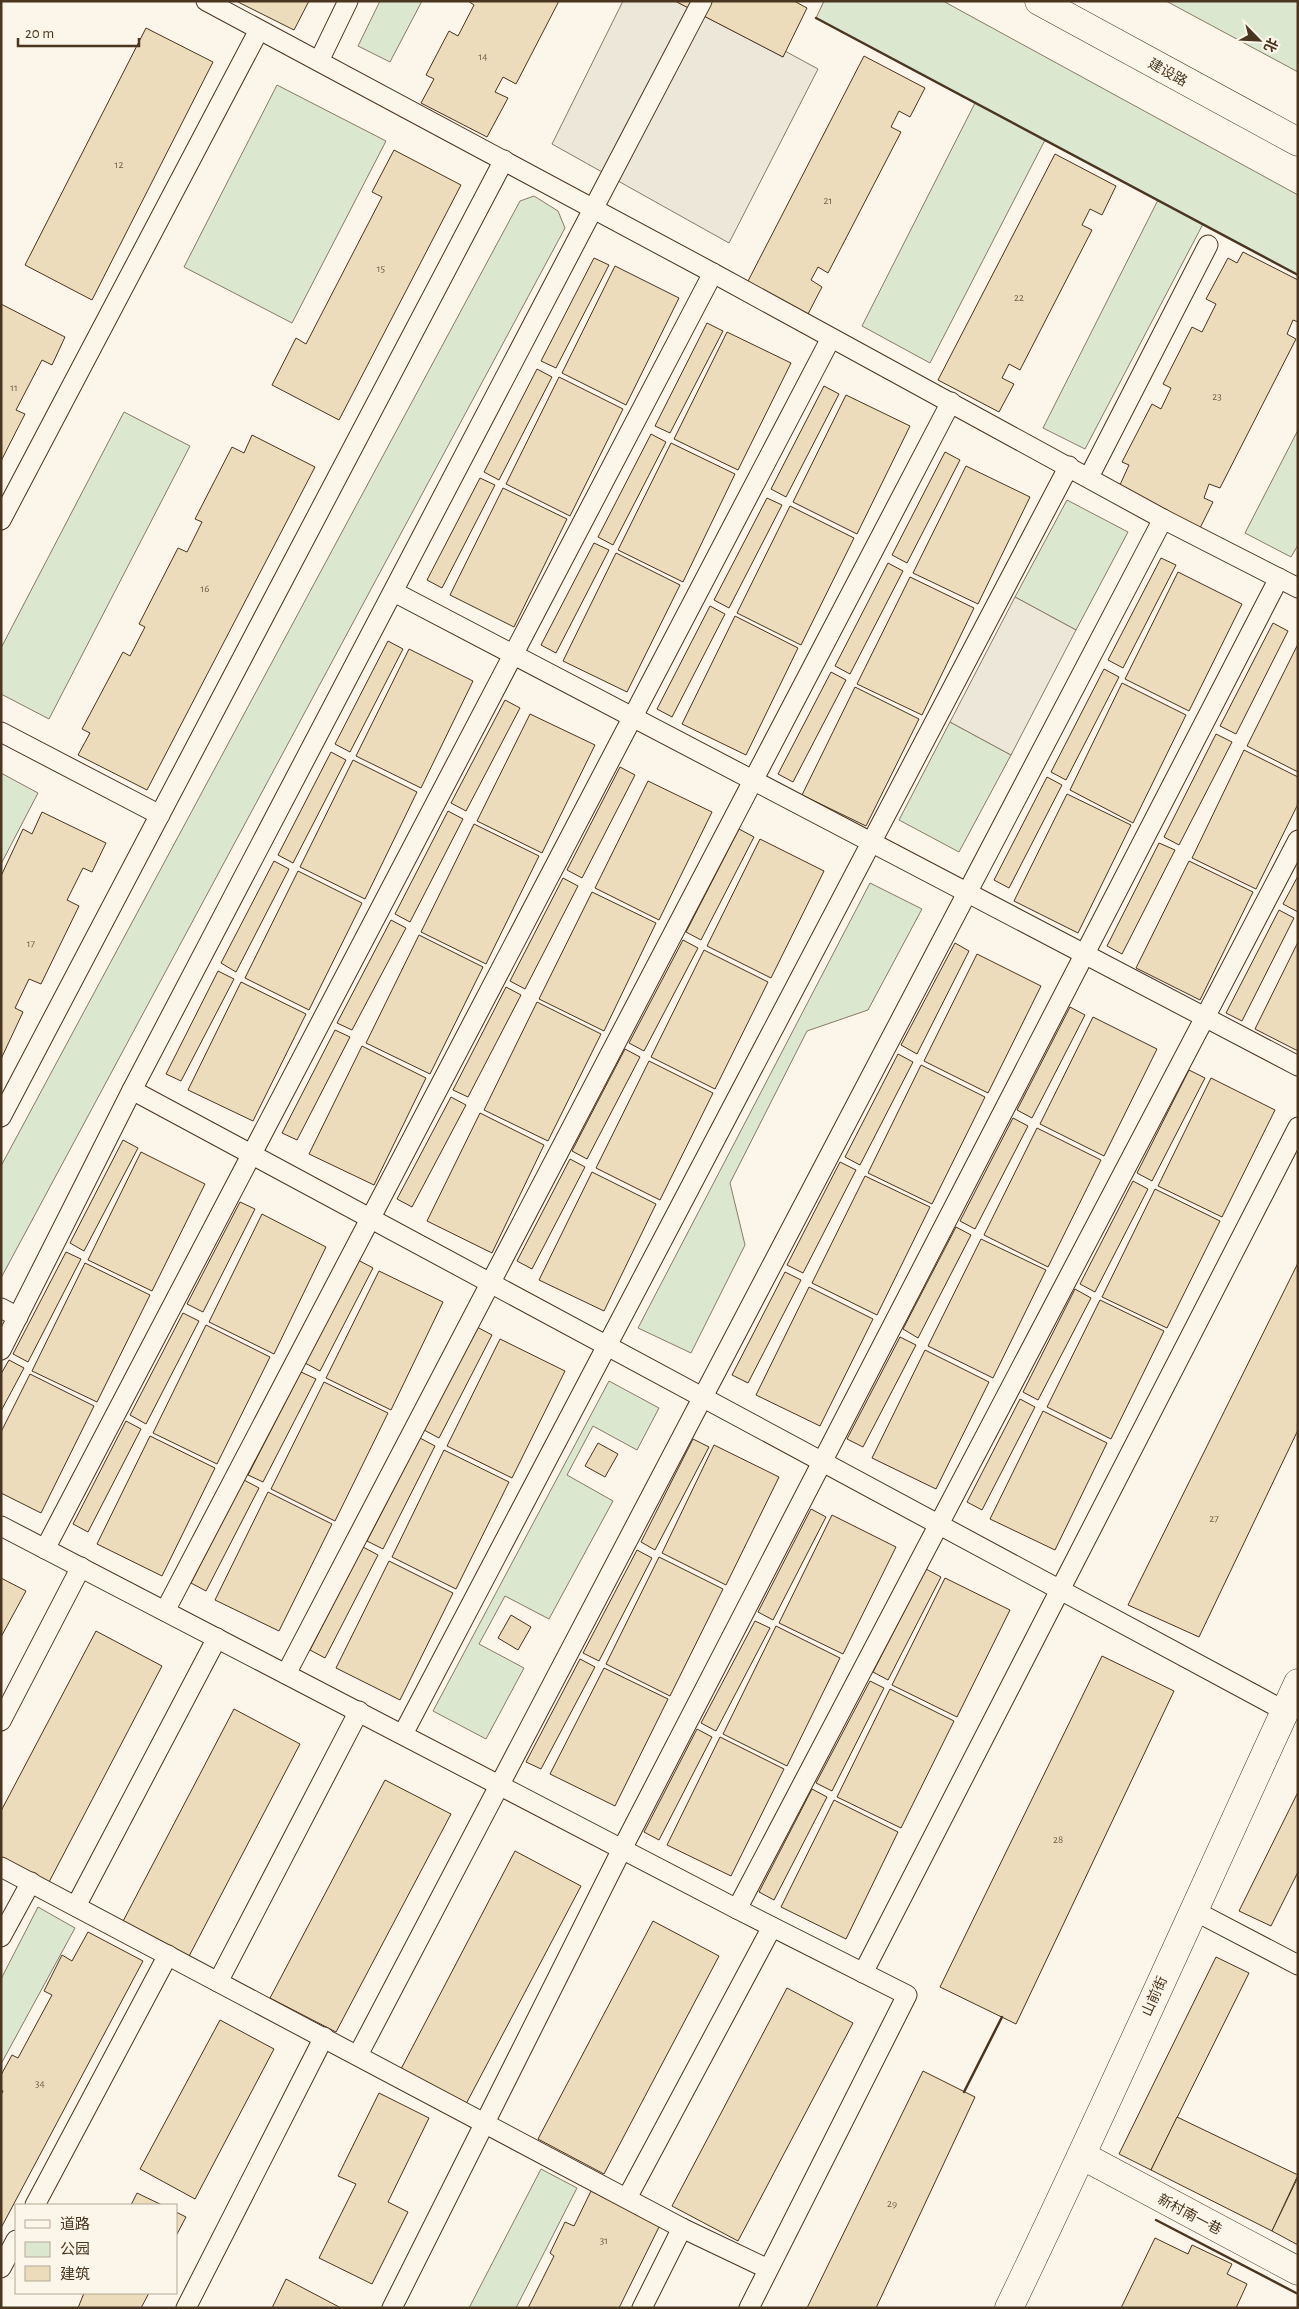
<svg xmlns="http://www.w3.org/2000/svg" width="1299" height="2309" viewBox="0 0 1299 2309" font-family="'Alegreya Sans','Noto Sans SC',sans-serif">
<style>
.green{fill:#dce7d0;stroke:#887966}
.parking{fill:#ede7d9;stroke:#887966}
.building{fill:#ecdcbc;stroke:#4a3520}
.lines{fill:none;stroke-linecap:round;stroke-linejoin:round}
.service-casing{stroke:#4a3520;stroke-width:21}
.minor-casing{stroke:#4a3520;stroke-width:29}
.tertiary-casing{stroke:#4a3520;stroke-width:29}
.service{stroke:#fbf6e9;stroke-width:19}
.minor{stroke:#fbf6e9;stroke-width:28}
.tertiary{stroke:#fbf6e9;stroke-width:28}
.wall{stroke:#4a3520;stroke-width:2.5}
.labels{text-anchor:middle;stroke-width:4;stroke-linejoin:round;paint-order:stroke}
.number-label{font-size:11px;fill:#725f47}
.street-label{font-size:14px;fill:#4a3520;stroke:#fbf6e9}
</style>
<rect width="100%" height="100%" fill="#fbf6e9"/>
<g class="green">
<polygon points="380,1 422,1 390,62 358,46"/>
<polygon points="824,1 943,1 1298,195 1298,275 1203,224 1085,449 1043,428 1158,200 1045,140 930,363 862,326 975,103 816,18"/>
<polygon points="1166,1 1298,1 1298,72"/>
<polygon points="277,85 386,141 292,323 184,267"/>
<polygon points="534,196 558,211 565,228 1,1278 1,1166 520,201"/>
<polygon points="124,412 190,446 49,719 1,694 1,648"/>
<polygon points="1298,430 1298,545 1291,557 1245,533"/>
<polygon points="1067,500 1128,532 1076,630 1015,597"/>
<polygon points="950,722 1011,755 959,852 899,820"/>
<polygon points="1,773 38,793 1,864"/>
<polygon points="870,883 922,909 868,1010 807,1031 730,1183 745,1245 691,1353 638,1328"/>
<polygon points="609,1381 659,1408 637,1450 593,1426 567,1475 613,1501 549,1619 505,1596 479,1644 524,1668 486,1739 433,1711"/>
<polygon points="38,1907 75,1928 1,2064 1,1979"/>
<polygon points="541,2169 577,2188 516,2308 469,2308"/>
</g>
<g class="parking">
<polygon points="623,1 675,1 783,57 785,51 818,69 729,243 552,144"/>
<polygon points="1015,597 1076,630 1011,755 950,722"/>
</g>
<g class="building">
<polygon points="236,1 309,1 294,30"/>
<polygon points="468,1 559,1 516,84 503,77 495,92 508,98 487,137 421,103 434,79 426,75 449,31 458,36 474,5"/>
<polygon points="675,1 794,1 807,8 783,57"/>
<polygon points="146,28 213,62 92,300 25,265"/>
<polygon points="864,56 925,88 910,117 899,111 891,127 901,132 828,273 818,267 811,280 822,287 808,314 747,283"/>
<polygon points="394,150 461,185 339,420 272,385 296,338 306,344 382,197 372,192"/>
<polygon points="1055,154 1116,186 1102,215 1090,209 1082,225 1092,230 1020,370 1009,364 1002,378 1014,384 999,412 938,380"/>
<polygon points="1243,252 1298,280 1298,322 1293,320 1287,334 1296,339 1220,488 1209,484 1204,498 1213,502 1200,528 1119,487 1129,465 1122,462 1152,404 1161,409 1171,388 1163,384 1192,327 1202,332 1216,304 1206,299 1228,258 1237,263"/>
<polygon points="594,258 609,265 556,368 541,361"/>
<polygon points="615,266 679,298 626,405 562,373"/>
<polygon points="1,304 65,337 52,365 42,360 16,410 25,414 1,461"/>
<polygon points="707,323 723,331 670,433 655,426"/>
<polygon points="727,332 791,363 738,470 674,439"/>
<polygon points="537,369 552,377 499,480 484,472"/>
<polygon points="559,377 623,409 570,516 506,484"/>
<polygon points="824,386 839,394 786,497 771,489"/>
<polygon points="846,395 910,426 857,534 793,502"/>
<polygon points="651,434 666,442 613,545 598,537"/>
<polygon points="252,435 315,467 147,790 78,755 90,733 82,729 123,652 130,656 145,627 139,624 178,548 187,552 202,522 195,519 232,447 244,453"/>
<polygon points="671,443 735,474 683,582 618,550"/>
<polygon points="945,452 960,460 907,563 892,555"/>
<polygon points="966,466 1030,497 978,604 913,573"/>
<polygon points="480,478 495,485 442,588 427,580"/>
<polygon points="503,488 567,519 514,627 450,595"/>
<polygon points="767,498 782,505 729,608 714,600"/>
<polygon points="790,506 854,538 801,645 737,613"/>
<polygon points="594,543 609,550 556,653 541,645"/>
<polygon points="616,553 680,585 627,692 563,661"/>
<polygon points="1161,558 1176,565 1123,668 1108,660"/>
<polygon points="888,563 903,571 850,674 835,666"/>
<polygon points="1178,572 1242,604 1189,711 1125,679"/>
<polygon points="910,577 974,608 922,715 857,684"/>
<polygon points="710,606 725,614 672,717 657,709"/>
<polygon points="735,616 798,648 746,755 682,724"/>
<polygon points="1273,623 1288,631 1236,734 1220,726"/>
<polygon points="388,641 403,649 350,752 335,744"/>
<polygon points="1298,644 1298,772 1247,746"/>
<polygon points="409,649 473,681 421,788 356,756"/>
<polygon points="1104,669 1119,677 1066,780 1051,772"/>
<polygon points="831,672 846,680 793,782 778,774"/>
<polygon points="1122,683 1186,715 1133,823 1070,790"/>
<polygon points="855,687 919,719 866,826 802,795"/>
<polygon points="505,700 520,708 466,811 451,803"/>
<polygon points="530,714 595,745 542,853 477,821"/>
<polygon points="1216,734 1232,742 1179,845 1164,837"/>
<polygon points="1244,750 1298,777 1298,804 1256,889 1192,858"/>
<polygon points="331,752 346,760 293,863 278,855"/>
<polygon points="353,760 417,792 365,899 300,867"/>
<polygon points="620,767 635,775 582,878 567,870"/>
<polygon points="1047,777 1062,785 1009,888 994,880"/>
<polygon points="648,781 712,812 659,920 595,888"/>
<polygon points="1067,794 1131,825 1078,933 1014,901"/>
<polygon points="448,811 463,819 410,922 395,914"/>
<polygon points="42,812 106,843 92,872 83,868 67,900 79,906 41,984 29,979 15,1008 23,1012 1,1059 1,876 23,829 32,834"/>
<polygon points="474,824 539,856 486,964 421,932"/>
<polygon points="739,829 754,837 701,940 686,932"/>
<polygon points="760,839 824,871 771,978 707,946"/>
<polygon points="1159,843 1175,850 1122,954 1107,946"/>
<polygon points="274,861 289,869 236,972 221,963"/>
<polygon points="1189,861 1253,892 1200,1000 1136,968"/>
<polygon points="298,871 362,903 309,1010 245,978"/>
<polygon points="1298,876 1298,912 1283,904"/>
<polygon points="563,878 578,886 525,989 510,981"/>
<polygon points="592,892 656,923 604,1031 539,999"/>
<polygon points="1279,910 1294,918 1242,1021 1226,1013"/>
<polygon points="391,920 406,928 352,1030 337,1023"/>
<polygon points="419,935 483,967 430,1074 366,1043"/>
<polygon points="683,940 698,948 644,1051 629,1043"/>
<polygon points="1298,942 1298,1051 1255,1029"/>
<polygon points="955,943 969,951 917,1054 901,1045"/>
<polygon points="704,950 768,982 715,1089 651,1057"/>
<polygon points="977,954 1041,986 988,1093 924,1061"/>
<polygon points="218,971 234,979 181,1081 166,1074"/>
<polygon points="241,982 306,1014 253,1121 188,1090"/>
<polygon points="506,987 521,995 468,1097 453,1090"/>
<polygon points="537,1002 601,1034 548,1141 484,1110"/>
<polygon points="1070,1007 1085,1015 1032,1118 1017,1110"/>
<polygon points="1093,1017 1157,1049 1104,1156 1040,1124"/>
<polygon points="335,1030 350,1037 297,1140 282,1133"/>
<polygon points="362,1046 426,1078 374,1185 309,1154"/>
<polygon points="625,1049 640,1057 587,1159 572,1151"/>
<polygon points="898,1054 913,1062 860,1165 845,1157"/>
<polygon points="649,1061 713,1093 660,1200 596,1168"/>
<polygon points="921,1065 985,1097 932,1204 868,1173"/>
<polygon points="1189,1070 1205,1078 1152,1181 1137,1173"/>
<polygon points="1211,1078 1275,1110 1222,1217 1158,1186"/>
<polygon points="451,1097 466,1105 412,1207 397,1199"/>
<polygon points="480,1113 544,1145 492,1253 427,1221"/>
<polygon points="1013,1118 1028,1126 975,1229 960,1221"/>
<polygon points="1037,1128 1101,1160 1048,1267 984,1235"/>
<polygon points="123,1140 138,1148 84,1251 70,1243"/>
<polygon points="141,1152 205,1184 152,1291 88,1260"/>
<polygon points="570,1159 585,1167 532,1269 517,1261"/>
<polygon points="840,1162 856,1170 803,1273 787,1265"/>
<polygon points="592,1172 656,1204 604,1311 539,1280"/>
<polygon points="865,1176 930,1207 877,1315 812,1283"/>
<polygon points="1133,1181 1148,1189 1095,1292 1080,1284"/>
<polygon points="1155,1189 1220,1221 1167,1328 1102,1297"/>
<polygon points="240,1202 255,1209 203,1312 187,1304"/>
<polygon points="262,1214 326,1247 274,1354 209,1322"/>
<polygon points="956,1227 971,1235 918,1338 903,1329"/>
<polygon points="981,1239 1046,1270 993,1378 928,1346"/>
<polygon points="66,1252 81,1259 28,1362 13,1354"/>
<polygon points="358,1260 373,1268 320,1371 305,1363"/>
<polygon points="85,1263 150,1295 97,1402 32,1371"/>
<polygon points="1298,1263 1298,1430 1199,1637 1128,1605"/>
<polygon points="379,1271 443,1302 391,1410 326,1378"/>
<polygon points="785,1272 801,1280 748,1383 732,1375"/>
<polygon points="809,1287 873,1319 820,1426 756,1395"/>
<polygon points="1075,1289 1091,1298 1038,1400 1023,1392"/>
<polygon points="1100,1300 1164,1331 1111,1439 1047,1407"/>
<polygon points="183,1313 199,1321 146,1424 130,1415"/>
<polygon points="206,1325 270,1357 217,1464 153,1433"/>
<polygon points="477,1327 492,1335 439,1438 424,1430"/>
<polygon points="900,1337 916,1345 863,1447 847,1439"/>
<polygon points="500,1339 565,1371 512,1478 447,1446"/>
<polygon points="925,1350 989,1382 936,1489 872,1458"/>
<polygon points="9,1360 24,1368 1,1411 1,1374"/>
<polygon points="301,1372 316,1379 263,1482 248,1475"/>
<polygon points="30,1374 94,1406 41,1513 1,1493 1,1432"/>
<polygon points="324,1382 388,1413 335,1521 271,1489"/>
<polygon points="1020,1399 1035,1407 982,1510 967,1502"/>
<polygon points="1043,1411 1107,1443 1055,1550 990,1519"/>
<polygon points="126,1421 141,1429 88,1532 73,1524"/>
<polygon points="150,1436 215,1468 162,1576 97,1544"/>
<polygon points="420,1438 435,1446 383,1549 367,1541"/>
<polygon points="693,1439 709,1447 655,1550 641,1542"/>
<polygon points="598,1443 618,1454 605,1477 585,1466"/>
<polygon points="714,1445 779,1477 726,1585 662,1553"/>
<polygon points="444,1450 509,1482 456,1589 392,1557"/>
<polygon points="244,1480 259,1488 206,1591 191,1583"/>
<polygon points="268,1492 332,1524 279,1631 215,1600"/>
<polygon points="811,1509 826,1517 773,1620 758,1612"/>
<polygon points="832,1515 896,1547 843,1654 779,1623"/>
<polygon points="363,1547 378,1555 325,1658 310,1650"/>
<polygon points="637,1550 652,1558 599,1661 583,1653"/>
<polygon points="659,1557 723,1589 670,1696 606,1664"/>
<polygon points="389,1561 453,1593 400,1700 336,1668"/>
<polygon points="926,1569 941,1577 888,1680 873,1672"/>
<polygon points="1,1578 26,1591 1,1637"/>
<polygon points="945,1578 1010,1610 957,1717 892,1685"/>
<polygon points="511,1615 531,1627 518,1650 498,1638"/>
<polygon points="755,1621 770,1628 716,1731 701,1723"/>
<polygon points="776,1626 840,1658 787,1766 723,1734"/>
<polygon points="96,1631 162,1666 48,1884 1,1860 1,1811"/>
<polygon points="1102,1656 1174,1691 1016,2024 940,1987"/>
<polygon points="580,1659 595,1667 541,1769 526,1762"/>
<polygon points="604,1668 668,1699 615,1806 550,1774"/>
<polygon points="870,1681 884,1688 832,1791 816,1783"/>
<polygon points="890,1689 954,1721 901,1828 837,1797"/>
<polygon points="234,1709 300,1744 186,1962 120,1927"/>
<polygon points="697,1729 712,1737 659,1840 644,1832"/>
<polygon points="720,1737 784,1769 731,1876 667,1845"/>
<polygon points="385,1780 451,1814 336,2032 270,1998"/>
<polygon points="812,1789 827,1797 774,1900 759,1892"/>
<polygon points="1298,1792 1298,1872 1271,1926 1239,1911"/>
<polygon points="834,1800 898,1832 846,1939 781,1907"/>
<polygon points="515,1851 581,1886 466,2104 401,2069"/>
<polygon points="653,1921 719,1956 604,2174 538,2139"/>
<polygon points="88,1932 143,1961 1,2228 1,2095 3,2091 1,2090 1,2075 12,2055 18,2058 52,1995 44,1991 62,1955 72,1961"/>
<polygon points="1216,1957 1249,1973 1151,2170 1119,2154"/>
<polygon points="787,1988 853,2023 738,2241 672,2206"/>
<polygon points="220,2020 274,2049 195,2199 140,2169"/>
<polygon points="923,2071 975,2097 876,2308 807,2308"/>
<polygon points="379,2093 429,2118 388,2202 408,2212 372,2284 319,2258 356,2184 338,2176"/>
<polygon points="1177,2117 1298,2175 1272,2231 1151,2170"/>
<polygon points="1298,2177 1298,2245 1272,2231"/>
<polygon points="591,2191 660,2225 619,2308 528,2308 554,2256 550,2253 565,2222 574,2226"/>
<polygon points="137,2193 162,2205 131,2205"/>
<polygon points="176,2212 186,2217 176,2236"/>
<polygon points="1155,2238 1188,2254 1192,2245 1232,2264 1227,2274 1247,2284 1236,2308 1121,2308"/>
<polygon points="286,2279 341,2308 272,2308"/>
<polygon points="84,2293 149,2293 141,2308 78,2308"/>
</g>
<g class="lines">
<g class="service-casing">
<g id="service">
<polyline points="206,1 713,273 1163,519 1298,588"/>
<polyline points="319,61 348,1"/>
<polyline points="1089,477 1208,245"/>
<polyline points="1,520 259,30"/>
<polyline points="394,592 1298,1066"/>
<polyline points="1,732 160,815"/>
<polyline points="132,1090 1285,1711"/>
<polyline points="1,1117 504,160"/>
<polyline points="1,1308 18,1317"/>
<polyline points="1,1350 132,1090 702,1"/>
<polyline points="1,1526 737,1909 907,1995 749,2308"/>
<polyline points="45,1549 713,273"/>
<polyline points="165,1611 831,338"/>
<polyline points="286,1674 951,402"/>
<polyline points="1,1721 81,1567"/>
<polyline points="403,1734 1069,466"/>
<polyline points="1,1867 682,2228 768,2269"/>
<polyline points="76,1906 217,1638"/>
<polyline points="737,1909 1298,840"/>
<polyline points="1193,1910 1298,1965"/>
<polyline points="1,1937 31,1882"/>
<polyline points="863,1973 1298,1127"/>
<polyline points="218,1982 359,1711"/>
<polyline points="358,2055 1163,519"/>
<polyline points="627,2198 772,1927"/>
<polyline points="35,2205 168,1955"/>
<polyline points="1,2268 16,2240"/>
<polyline points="186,2308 324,2037"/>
<polyline points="392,2308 622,1849 1279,578"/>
<polyline points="642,2308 682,2228"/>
</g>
</g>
<g class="minor-casing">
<polyline id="minor" points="1083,2156 1298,2271"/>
</g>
<g class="tertiary-casing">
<g id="tertiary">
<polyline points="1039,1 1298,142"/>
<path d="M 1009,2308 C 1109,2101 1202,1891 1298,1683"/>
</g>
</g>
<use href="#service" class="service"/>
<use href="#minor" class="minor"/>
<use href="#tertiary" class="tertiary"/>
<g class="wall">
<polyline points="816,18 1298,275"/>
<polyline points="964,2092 1002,2017"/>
<polyline points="1156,2220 1298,2294"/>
</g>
</g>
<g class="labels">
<g class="number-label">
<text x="483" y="60">14</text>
<text x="119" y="168">12</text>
<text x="828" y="204">21</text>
<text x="381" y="272">15</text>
<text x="1019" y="301">22</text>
<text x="14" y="391">11</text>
<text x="1217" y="400">23</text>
<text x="205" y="592">16</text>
<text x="31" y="947">17</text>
<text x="1214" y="1522">27</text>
<text x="1058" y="1843">28</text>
<text x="40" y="2087">34</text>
<text x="892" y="2207">29</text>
<text x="604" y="2244">31</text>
</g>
<g class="street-label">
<text transform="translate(1168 72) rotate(29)" y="5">建设路</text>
<text transform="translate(1154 1996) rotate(-66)" y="5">山前街</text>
<text transform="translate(1190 2214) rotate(28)" y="5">新村南一巷</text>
</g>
</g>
<rect width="1299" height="2309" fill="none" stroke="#4a3520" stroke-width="5"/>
<rect x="15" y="2204" width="162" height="90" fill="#fbf6e9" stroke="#b4a999"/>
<rect x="25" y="2220" width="25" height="8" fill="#fbf6e9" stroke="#b4a999"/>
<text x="60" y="2229" font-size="15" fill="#4a3520">道路</text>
<rect x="25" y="2242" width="25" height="15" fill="#dce7d0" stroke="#b4a999"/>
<text x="60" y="2254" font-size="15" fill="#4a3520">公园</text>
<rect x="25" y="2266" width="25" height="15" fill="#ecdcbc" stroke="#b4a999"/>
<text x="60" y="2279" font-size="15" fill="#4a3520">建筑</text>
<g transform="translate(1259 40) rotate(114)" stroke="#fbf6e9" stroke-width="4" paint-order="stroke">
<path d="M0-4L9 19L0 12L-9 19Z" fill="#4a3520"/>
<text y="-8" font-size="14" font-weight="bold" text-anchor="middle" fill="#4a3520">北</text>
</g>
<path d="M18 38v8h121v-8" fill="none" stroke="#4a3520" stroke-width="2.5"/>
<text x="25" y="38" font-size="15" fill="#4a3520" stroke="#fbf6e9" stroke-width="4" paint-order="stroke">20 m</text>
</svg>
